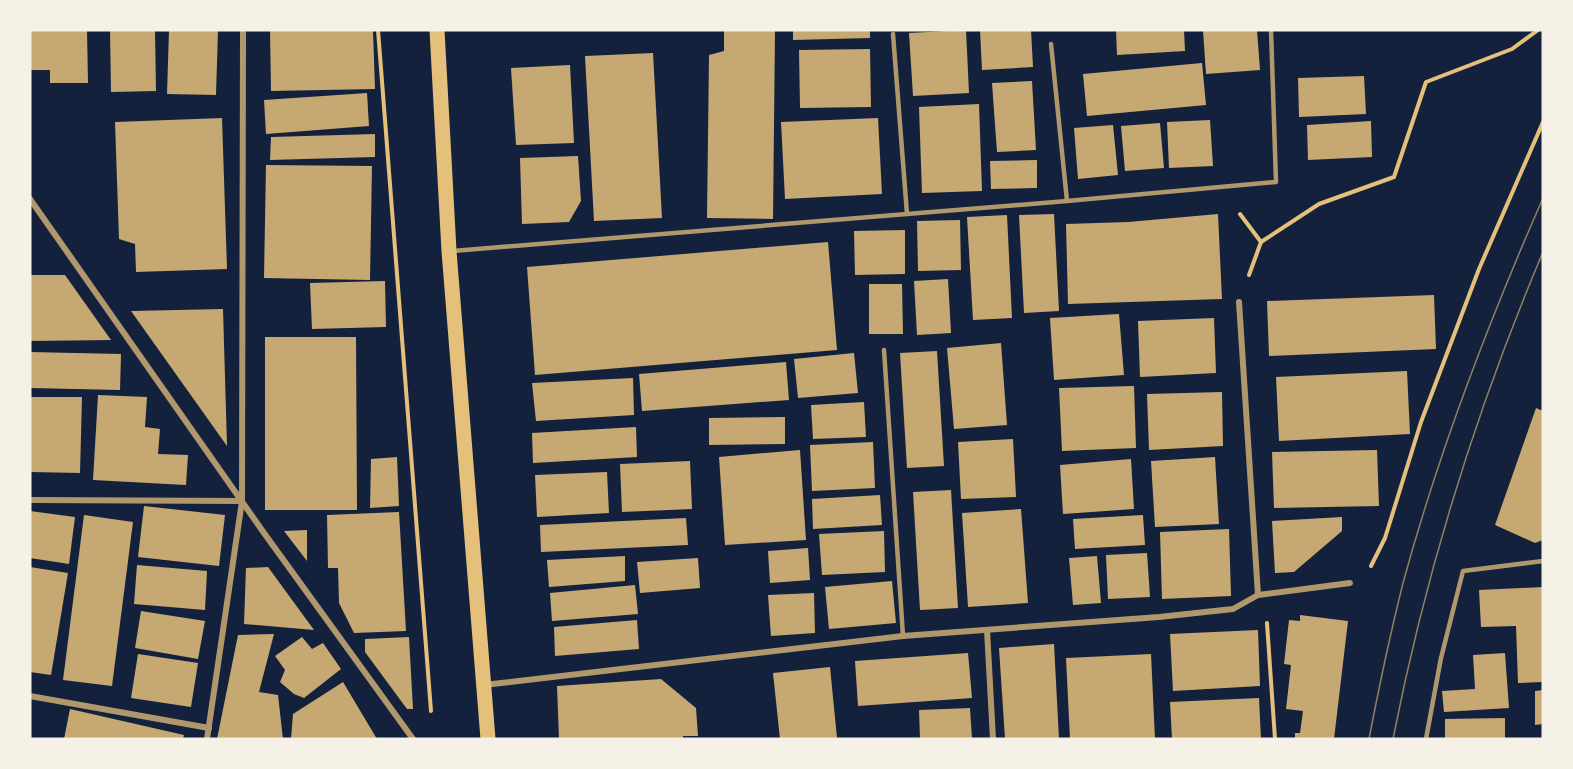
<svg xmlns="http://www.w3.org/2000/svg" width="1573" height="769" viewBox="0 0 1573 769" font-family="'Source Serif 4',serif">
<style>
.building{fill:#c6a872}
.lines{fill:none;stroke-linecap:round;stroke-linejoin:round}
.path{stroke:#e5c07b;stroke-width:4}
.service{stroke:#b1986c;stroke-width:4.5}
.minor{stroke:#b1986c;stroke-width:6}
.primary{stroke:#e5c07b;stroke-width:15}
.tram{stroke:#918062;stroke-width:1.5}
</style>
<rect width="100%" height="100%" fill="#14213d"/>
<g class="building">
<polygon points="30,30 87,30 88,83 50,83 50,70 30,70"/>
<polygon points="110,30 155,30 156,91 111,92"/>
<polygon points="169,30 218,30 216,95 167,94"/>
<polygon points="270,30 373,30 375,89 271,91"/>
<polygon points="724,30 775,30 773,219 707,218 709,55 724,51"/>
<polygon points="793,30 870,30 870,38 793,40"/>
<polygon points="966,30 969,93 913,96 909,33"/>
<polygon points="980,30 1031,30 1033,67 982,70"/>
<polygon points="1116,30 1184,30 1185,51 1117,55"/>
<polygon points="1203,30 1257,30 1260,70 1206,74"/>
<polygon points="870,49 871,107 800,108 799,50"/>
<polygon points="653,53 662,218 594,221 585,56"/>
<polygon points="1202,63 1206,105 1087,116 1083,74"/>
<polygon points="570,65 574,143 516,145 511,68"/>
<polygon points="1364,76 1366,114 1299,117 1298,78"/>
<polygon points="1032,81 1036,150 997,152 992,83"/>
<polygon points="367,93 369,126 266,134 264,100"/>
<polygon points="979,104 982,191 922,193 919,107"/>
<polygon points="222,118 227,269 136,272 135,244 119,239 115,122"/>
<polygon points="878,118 882,194 785,199 781,122"/>
<polygon points="1210,120 1213,166 1169,168 1167,122"/>
<polygon points="1371,121 1372,157 1308,160 1307,125"/>
<polygon points="1160,123 1164,168 1125,171 1121,126"/>
<polygon points="1113,125 1118,175 1078,179 1074,128"/>
<polygon points="375,134 375,157 270,160 271,137"/>
<polygon points="578,156 581,201 569,222 522,224 520,158"/>
<polygon points="1037,160 1037,188 991,189 990,161"/>
<polygon points="266,165 372,166 370,280 264,278"/>
<polygon points="1054,214 1059,311 1024,313 1019,215"/>
<polygon points="1218,214 1222,299 1068,304 1066,224 1128,222"/>
<polygon points="1007,215 1012,318 973,320 967,217"/>
<polygon points="960,220 961,270 918,271 917,221"/>
<polygon points="905,230 905,274 855,275 854,231"/>
<polygon points="828,242 837,350 535,375 527,267"/>
<polygon points="30,275 65,275 111,340 30,341"/>
<polygon points="948,279 951,333 917,335 914,281"/>
<polygon points="385,281 386,327 312,329 310,283"/>
<polygon points="869,284 902,284 903,334 869,334"/>
<polygon points="1434,295 1436,349 1269,356 1267,301"/>
<polygon points="223,309 227,446 131,311"/>
<polygon points="1119,314 1124,375 1054,380 1050,318"/>
<polygon points="1214,318 1216,373 1140,377 1138,321"/>
<polygon points="265,337 356,337 357,510 265,510"/>
<polygon points="1001,343 1007,425 954,429 947,348"/>
<polygon points="937,351 944,466 907,468 900,353"/>
<polygon points="30,352 121,354 120,390 30,388"/>
<polygon points="854,353 858,393 798,398 794,359"/>
<polygon points="786,362 789,400 642,411 639,374"/>
<polygon points="1407,371 1410,434 1279,441 1276,377"/>
<polygon points="633,378 634,415 536,421 532,383"/>
<polygon points="1134,386 1136,448 1062,451 1059,388"/>
<polygon points="1222,392 1223,446 1149,450 1147,394"/>
<polygon points="98,395 147,397 145,427 160,429 158,454 188,455 186,485 93,480"/>
<polygon points="30,397 82,397 80,473 30,472"/>
<polygon points="864,402 866,437 813,439 811,405"/>
<polygon points="1536,408 1543,411 1543,540 1535,543 1495,525"/>
<polygon points="785,417 785,444 709,445 709,418"/>
<polygon points="636,427 637,457 533,463 532,433"/>
<polygon points="1013,439 1016,497 961,499 958,442"/>
<polygon points="873,442 875,488 812,491 810,445"/>
<polygon points="800,450 806,540 725,545 719,457"/>
<polygon points="1377,450 1379,506 1274,508 1272,452"/>
<polygon points="397,457 399,506 370,508 371,459"/>
<polygon points="1215,457 1219,524 1155,527 1151,461"/>
<polygon points="1131,459 1134,509 1063,514 1060,465"/>
<polygon points="690,461 692,509 622,512 620,464"/>
<polygon points="607,472 609,513 537,517 535,475"/>
<polygon points="951,490 958,608 920,610 913,492"/>
<polygon points="880,495 882,525 813,529 812,499"/>
<polygon points="144,506 225,515 219,566 138,557"/>
<polygon points="1021,509 1028,603 968,607 962,513"/>
<polygon points="30,511 75,517 69,564 30,558"/>
<polygon points="399,512 406,631 354,633 339,603 338,568 328,568 327,515"/>
<polygon points="84,515 133,522 112,686 63,680"/>
<polygon points="1143,515 1145,545 1075,549 1073,519"/>
<polygon points="1342,517 1342,531 1294,572 1275,573 1272,521"/>
<polygon points="686,518 688,545 541,552 540,525"/>
<polygon points="1229,529 1231,596 1162,599 1160,532"/>
<polygon points="307,530 307,561 284,531"/>
<polygon points="884,531 885,572 822,575 819,534"/>
<polygon points="808,548 810,580 770,583 768,551"/>
<polygon points="1147,553 1150,597 1108,599 1106,555"/>
<polygon points="625,556 625,581 549,587 547,560"/>
<polygon points="1097,556 1101,603 1073,605 1069,558"/>
<polygon points="698,558 700,588 640,593 637,562"/>
<polygon points="137,565 207,571 205,610 134,604"/>
<polygon points="30,567 68,573 51,675 30,672"/>
<polygon points="268,567 314,630 244,624 246,568"/>
<polygon points="892,581 896,623 829,629 825,587"/>
<polygon points="635,585 638,614 552,621 550,593"/>
<polygon points="1543,587 1543,682 1518,683 1516,626 1481,627 1479,590"/>
<polygon points="814,593 815,633 771,636 768,595"/>
<polygon points="141,611 205,621 198,659 135,648"/>
<polygon points="1300,615 1348,621 1334,739 1295,739 1295,733 1300,733 1303,711 1286,709 1291,665 1284,664 1289,620 1300,621"/>
<polygon points="637,620 639,649 555,656 554,627"/>
<polygon points="1258,630 1260,686 1173,691 1170,634"/>
<polygon points="274,634 259,692 278,695 283,739 217,739 238,635"/>
<polygon points="302,637 312,649 323,643 341,669 304,698 294,694 280,682 285,670 275,656"/>
<polygon points="409,637 413,709 407,709 365,652 365,639"/>
<polygon points="1054,644 1059,739 1005,739 999,648"/>
<polygon points="968,653 972,698 858,706 855,661"/>
<polygon points="1505,653 1509,708 1444,712 1442,691 1475,689 1473,655"/>
<polygon points="138,654 198,663 191,707 131,698"/>
<polygon points="1151,654 1155,739 1070,739 1066,658"/>
<polygon points="830,667 837,738 780,739 773,673"/>
<polygon points="661,679 696,708 698,736 683,736 683,739 559,739 557,686"/>
<polygon points="343,682 377,739 291,739 293,714"/>
<polygon points="1543,690 1543,724 1535,725 1535,691"/>
<polygon points="1259,698 1261,739 1172,739 1170,702"/>
<polygon points="970,708 972,739 920,739 919,710"/>
<polygon points="70,709 184,735 183,739 64,739"/>
<polygon points="1505,718 1505,739 1445,739 1445,719"/>
</g>
<g class="lines">
<g class="path">
<polyline points="378,30 431,711"/>
<polyline points="1240,214 1261,242 1249,275"/>
<polyline points="1261,242 1319,204 1394,177 1426,82 1512,49 1538,30"/>
<polyline points="1371,566 1385,538 1421,422 1479,269 1543,122"/>
<polyline points="1267,623 1275,739"/>
</g>
<g class="service">
<polyline points="893,34 907,214"/>
<polyline points="1051,44 1067,201"/>
<polyline points="453,251 1067,201 1276,182 1271,30"/>
<polyline points="884,350 903,636"/>
<polyline points="1426,739 1441,658 1463,571 1543,561"/>
</g>
<g class="minor">
<polyline points="30,199 264,533 413,739"/>
<polyline points="1239,302 1258,595"/>
<polyline points="30,500 242,501"/>
<polyline points="987,630 993,739"/>
<polyline points="484,685 903,636 1159,617 1233,609 1258,595 1350,583"/>
<polyline points="30,696 209,728"/>
<polyline points="207,739 242,501 243,30"/>
</g>
<polyline class="primary" points="437,30 449,251 488,739"/>
<g class="tram">
<path d="M 1369,739 C 1379,687 1390,635 1403,583 C 1439,451 1488,323 1543,198"/>
<path d="M 1393,739 C 1426,571 1476,410 1543,252"/>
</g>
</g>
<rect width="1573" height="769" fill="none" stroke="#f6f1e7" stroke-width="63"/>
</svg>
